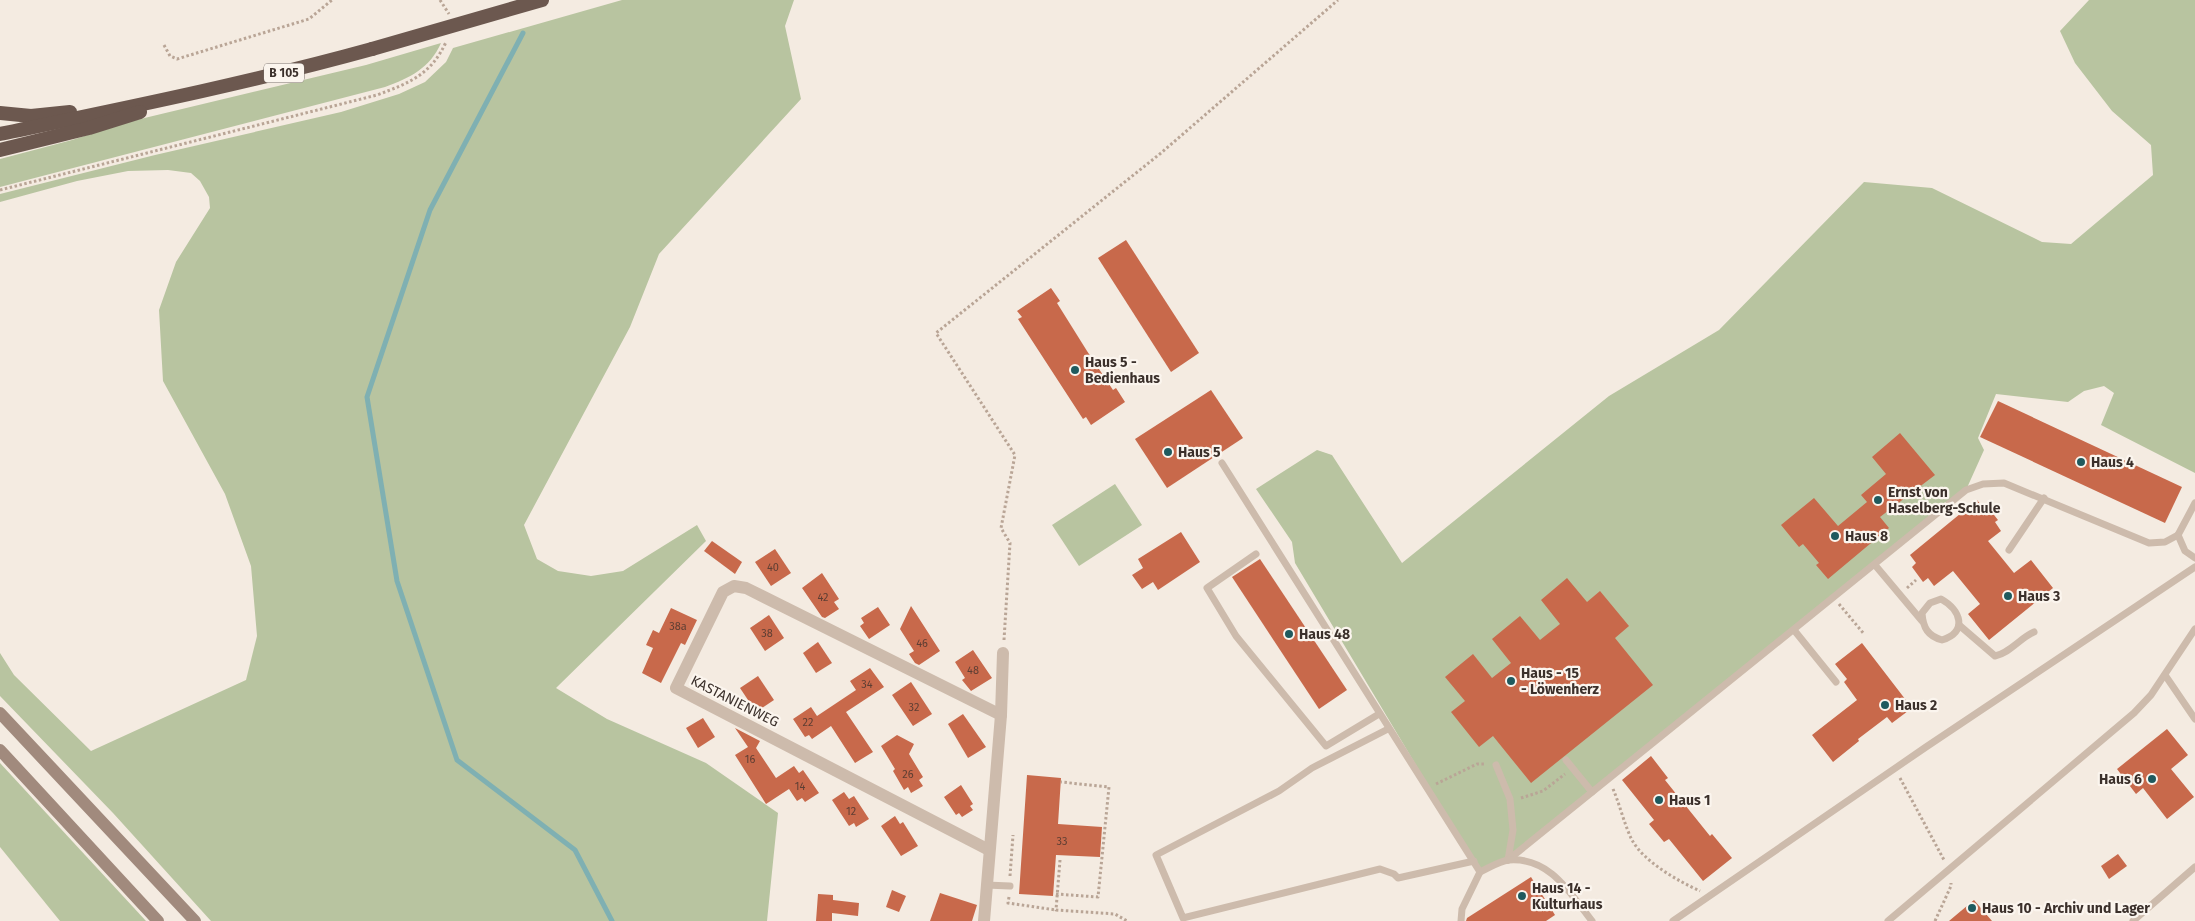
<svg xmlns="http://www.w3.org/2000/svg" width="2195" height="921" viewBox="0 0 2195 921" font-family="'Fira Sans',sans-serif">
<style>
.green{fill:#b8c4a0}
.lines{fill:none;stroke-linecap:round;stroke-linejoin:round}
.stream{stroke:#7fb0b2;stroke-width:5}
.building{fill:#c8694b}
.path{stroke:#b9a596;stroke-width:3;stroke-dasharray:2.5 2.5;stroke-linecap:butt}
.service{stroke:#cdbbac;stroke-width:7}
.minor{stroke:#cdbbac;stroke-width:12}
.secondary{stroke:#a18a7d;stroke-width:12}
.trunk{stroke:#6c584f;stroke-width:14}
.trunk-bridge{stroke:#6c584f;stroke-width:14}
.poi-dot{fill:#1f5a5e;stroke:#fbf5ee;stroke-width:2}
.labels{text-anchor:middle;stroke-width:4.5;stroke-linejoin:round;paint-order:stroke}
.number-label{font-size:11px;fill:#5e3e33}
.shield{fill:#fbf5ee;stroke:#756b66;stroke-width:1}
.shield-label{font-size:12px;font-weight:bold;fill:#3b302b}
.poi-label{font-size:14px;font-weight:bold;fill:#3b302b;stroke:#fbf5ee;text-anchor:start}
.street-label{font-size:14px;fill:#3b302b;stroke:#fbf5ee}
</style>
<rect width="100%" height="100%" fill="#f4ebe1"/>
<g class="green">
<polygon points="622,0 794,0 785,26 801,99 659,254 630,327 524,525 537,559 558,571 591,576 623,571 697,525 706,541 556,688 607,719 706,763 778,813 767,921 211,921 113,813 0,696 0,653 14,675 91,751 246,680 257,636 251,566 225,494 163,381 159,310 176,262 210,208 209,197 200,181 191,173 168,170 128,171 77,181 0,202 0,194 155,155 341,112 399,94 425,82 446,62 453,48"/>
<polygon points="2089,0 2195,0 2195,473 2101,425 2114,393 2104,386 2084,391 2068,402 1996,394 1978,438 1984,450 1966,490 1508,860 1480,872 1295,563 1292,542 1256,489 1317,450 1332,455 1402,563 1609,396 1719,330 1864,182 1932,188 2042,242 2071,244 2153,175 2151,145 2112,111 2075,63 2060,31"/>
<path d="M 441,43 C 430,68 410,78 385,87 L 0,187 L 0,159 L 72,140 L 132,121 L 366,65 Z"/>
<polygon points="1115,484 1142,525 1079,566 1052,525"/>
<polygon points="0,763 146,921 60,921 0,847"/>
</g>
<g class="lines">
<polyline class="stream" points="523,33 430,210 367,397 397,581 457,760 575,850 612,921"/>
</g>
<g class="building">
<polygon points="1126,240 1199,353 1171,372 1098,258"/>
<polygon points="1051,288 1060,301 1057,303 1087,351 1113,390 1116,388 1125,402 1091,425 1086,417 1083,419 1018,319 1022,317 1017,311"/>
<polygon points="1211,390 1243,438 1167,488 1135,439"/>
<polygon points="1998,401 2182,487 2165,523 1980,437"/>
<polygon points="1900,433 1935,475 1880,517 1889,528 1828,579 1816,565 1819,563 1803,544 1799,547 1781,525 1814,498 1838,526 1867,502 1861,495 1886,474 1872,457"/>
<polygon points="1977,500 1984,509 1987,506 1998,520 1995,522 2001,531 1988,541 2014,573 2031,560 2053,588 1989,640 1968,614 1980,604 1953,571 1934,586 1928,578 1923,582 1912,567 1916,563 1910,555"/>
<polygon points="1181,532 1200,562 1158,590 1153,582 1142,589 1132,575 1143,568 1138,559"/>
<polygon points="712,541 742,562 735,574 704,551"/>
<polygon points="775,549 791,573 771,586 755,562"/>
<polygon points="1260,559 1347,690 1319,709 1232,577"/>
<polygon points="822,573 839,599 834,602 839,609 825,618 822,617 802,588"/>
<polygon points="1567,578 1587,602 1600,591 1629,626 1615,638 1653,685 1531,783 1493,736 1479,747 1451,712 1465,701 1445,677 1473,654 1492,678 1511,663 1492,639 1520,616 1540,640 1560,624 1541,600"/>
<polygon points="911,606 940,651 919,665 915,663 909,654 914,651 900,629"/>
<polygon points="878,607 890,625 869,639 860,626 864,623 861,618"/>
<polygon points="671,608 697,620 685,645 681,643 661,683 642,673 653,648 646,645 653,630 659,633"/>
<polygon points="769,615 784,638 765,651 750,628"/>
<polygon points="818,642 832,663 816,673 803,653"/>
<polygon points="1862,643 1912,708 1892,723 1887,717 1858,739 1859,741 1833,762 1812,735 1857,700 1844,682 1847,679 1835,664"/>
<polygon points="973,650 992,678 971,691 962,680 965,678 955,662"/>
<polygon points="870,668 884,687 846,712 873,752 855,763 831,726 812,739 809,735 805,737 793,719 811,707 817,716 856,690 850,681"/>
<polygon points="758,676 774,700 756,712 740,688"/>
<polygon points="911,682 932,714 913,726 892,695"/>
<polygon points="963,714 986,747 968,758 948,724"/>
<polygon points="703,718 715,737 698,748 686,728"/>
<polygon points="735,728 760,741 756,748 776,778 794,766 799,773 803,770 819,793 805,802 802,798 797,801 789,789 766,804 735,755 748,747"/>
<polygon points="2167,729 2188,755 2171,769 2194,797 2167,819 2143,788 2136,794 2117,769"/>
<polygon points="897,735 914,744 909,754 923,777 919,780 923,786 911,793 908,787 904,790 893,771 895,769 881,746"/>
<polygon points="1651,756 1668,778 1665,780 1710,836 1712,834 1732,858 1703,881 1669,839 1664,842 1649,824 1654,820 1622,780"/>
<polygon points="1027,775 1061,778 1058,824 1102,827 1100,857 1056,855 1053,896 1019,894"/>
<polygon points="961,785 973,804 970,806 973,810 962,817 959,813 956,815 944,797"/>
<polygon points="844,792 849,799 854,796 869,819 856,827 854,823 849,826 832,800"/>
<polygon points="895,816 900,824 903,822 918,846 901,856 881,826"/>
<polygon points="2118,854 2127,866 2109,879 2101,866"/>
<polygon points="1531,877 1555,915 1546,921 1466,921 1467,918"/>
<polygon points="892,890 906,896 899,912 886,907"/>
<polygon points="940,893 977,905 972,921 930,921"/>
<polygon points="818,894 833,895 833,900 859,903 858,916 832,913 832,921 816,921"/>
<polygon points="1974,900 1992,921 1949,921"/>
</g>
<g class="lines">
<g class="path">
<polyline points="440,0 449,14"/>
<polyline points="164,45 170,56 177,59 309,19 332,0"/>
<path d="M 0,190 L 377,95 C 409,83 431,75 446,42"/>
<polyline points="1907,588 1916,580"/>
<polyline points="1839,604 1864,634"/>
<polyline points="1004,640 1010,543 1001,528 1015,455 936,333 1161,153 1338,0"/>
<polyline points="1900,778 1944,860"/>
<polyline points="1436,784 1477,764 1485,764"/>
<path d="M 1613,789 C 1620,805 1624,824 1632,840 C 1644,862 1678,881 1700,891"/>
<polyline points="1521,798 1543,791 1565,774"/>
<polyline points="1060,860 1056,910 1115,914 1127,921"/>
<polyline points="1010,876 1013,835"/>
<polyline points="1056,894 1098,897 1109,787 1061,782"/>
<polyline points="1009,897 1008,903 1056,910"/>
<polyline points="1935,921 1951,886 1951,883"/>
</g>
<g class="service">
<polyline points="1222,463 1480,872"/>
<polyline points="2195,503 2178,535 2185,551 2195,558"/>
<polyline points="2009,550 2044,498"/>
<polyline points="1256,554 1207,588 1236,636 1326,746 1379,714"/>
<polyline points="1875,565 1922,621"/>
<path d="M 1941,599 C 1961,610 1968,632 1942,640 C 1928,636 1923,628 1922,613 L 1930,603 Z"/>
<path d="M 1959,625 L 1995,656 C 2010,653 2020,638 2034,632"/>
<polyline points="1794,630 1836,682"/>
<polyline points="2165,675 2195,719"/>
<polyline points="1388,729 1312,768 1279,791 1156,855 1183,918 1380,869 1394,874 1398,878 1474,861"/>
<polyline points="1566,760 1592,792"/>
<polyline points="1496,765 1510,799 1513,830 1508,860"/>
<polyline points="1508,860 1966,490 1983,484 2004,483 2149,543 2165,542 2178,535"/>
<polyline points="986,885 1010,886"/>
<path d="M 1461,921 L 1462,909 L 1480,872 C 1489,868 1499,861 1509,860 C 1550,857 1570,893 1592,921"/>
<polyline points="1673,921 1926,747 2195,567"/>
<polyline points="1888,921 2134,713 2151,695 2195,629"/>
<polyline points="2133,921 2195,867"/>
</g>
<g class="minor">
<polyline points="989,850 676,688 723,592 734,586 746,588 1001,715"/>
<polyline points="984,921 1001,715 1003,653"/>
</g>
<g class="secondary">
<polyline points="0,713 195,921"/>
<polyline points="0,750 158,921"/>
</g>
<g class="trunk">
<polyline points="0,113 31,116 70,112"/>
<path d="M 0,134 C 125,108 249,83 372,49"/>
<polyline points="0,150 89,128 140,112"/>
</g>
<polyline class="trunk-bridge" points="372,49 542,0"/>
</g>
<g class="poi-dot">
<circle cx="1075" cy="370" r="5"/>
<circle cx="1168" cy="452" r="5"/>
<circle cx="2081" cy="462" r="5"/>
<circle cx="1878" cy="500" r="5"/>
<circle cx="1835" cy="536" r="5"/>
<circle cx="2008" cy="596" r="5"/>
<circle cx="1289" cy="634" r="5"/>
<circle cx="1511" cy="681" r="5"/>
<circle cx="1885" cy="705" r="5"/>
<circle cx="2152" cy="779" r="5"/>
<circle cx="1659" cy="800" r="5"/>
<circle cx="1522" cy="896" r="5"/>
<circle cx="1972" cy="908" r="5"/>
</g>
<g class="labels">
<g class="number-label">
<text x="773" y="571">40</text>
<text x="823" y="601">42</text>
<text x="678" y="630">38a</text>
<text x="767" y="637">38</text>
<text x="922" y="647">46</text>
<text x="973" y="674">48</text>
<text x="867" y="688">34</text>
<text x="914" y="711">32</text>
<text x="808" y="726">22</text>
<text x="750" y="763">16</text>
<text x="908" y="778">26</text>
<text x="800" y="790">14</text>
<text x="851" y="815">12</text>
<text x="1062" y="845">33</text>
</g>
<rect class="shield" x="264" y="63.5" width="40" height="19" rx="4"/>
<g class="shield-label">
<text x="284" y="77">B 105</text>
</g>
<g class="poi-label">
<text x="1085" y="367">Haus 5 -<tspan x="1085" dy="16">Bedienhaus</tspan></text>
<text x="1178" y="457">Haus 5</text>
<text x="2091" y="467">Haus 4</text>
<text x="1888" y="497">Ernst von<tspan x="1888" dy="16">Haselberg-Schule</tspan></text>
<text x="1845" y="541">Haus 8</text>
<text x="2018" y="601">Haus 3</text>
<text x="1299" y="639">Haus 48</text>
<text x="1521" y="678">Haus - 15<tspan x="1521" dy="16">- Löwenherz</tspan></text>
<text x="1895" y="710">Haus 2</text>
<text x="2142" y="784" text-anchor="end">Haus 6</text>
<text x="1669" y="805">Haus 1</text>
<text x="1532" y="893">Haus 14 -<tspan x="1532" dy="16">Kulturhaus</tspan></text>
<text x="1982" y="913">Haus 10 - Archiv und Lager</text>
</g>
<g class="street-label">
<text transform="translate(735 701) rotate(27)" y="5">KASTANIENWEG</text>
</g>
</g>
</svg>
